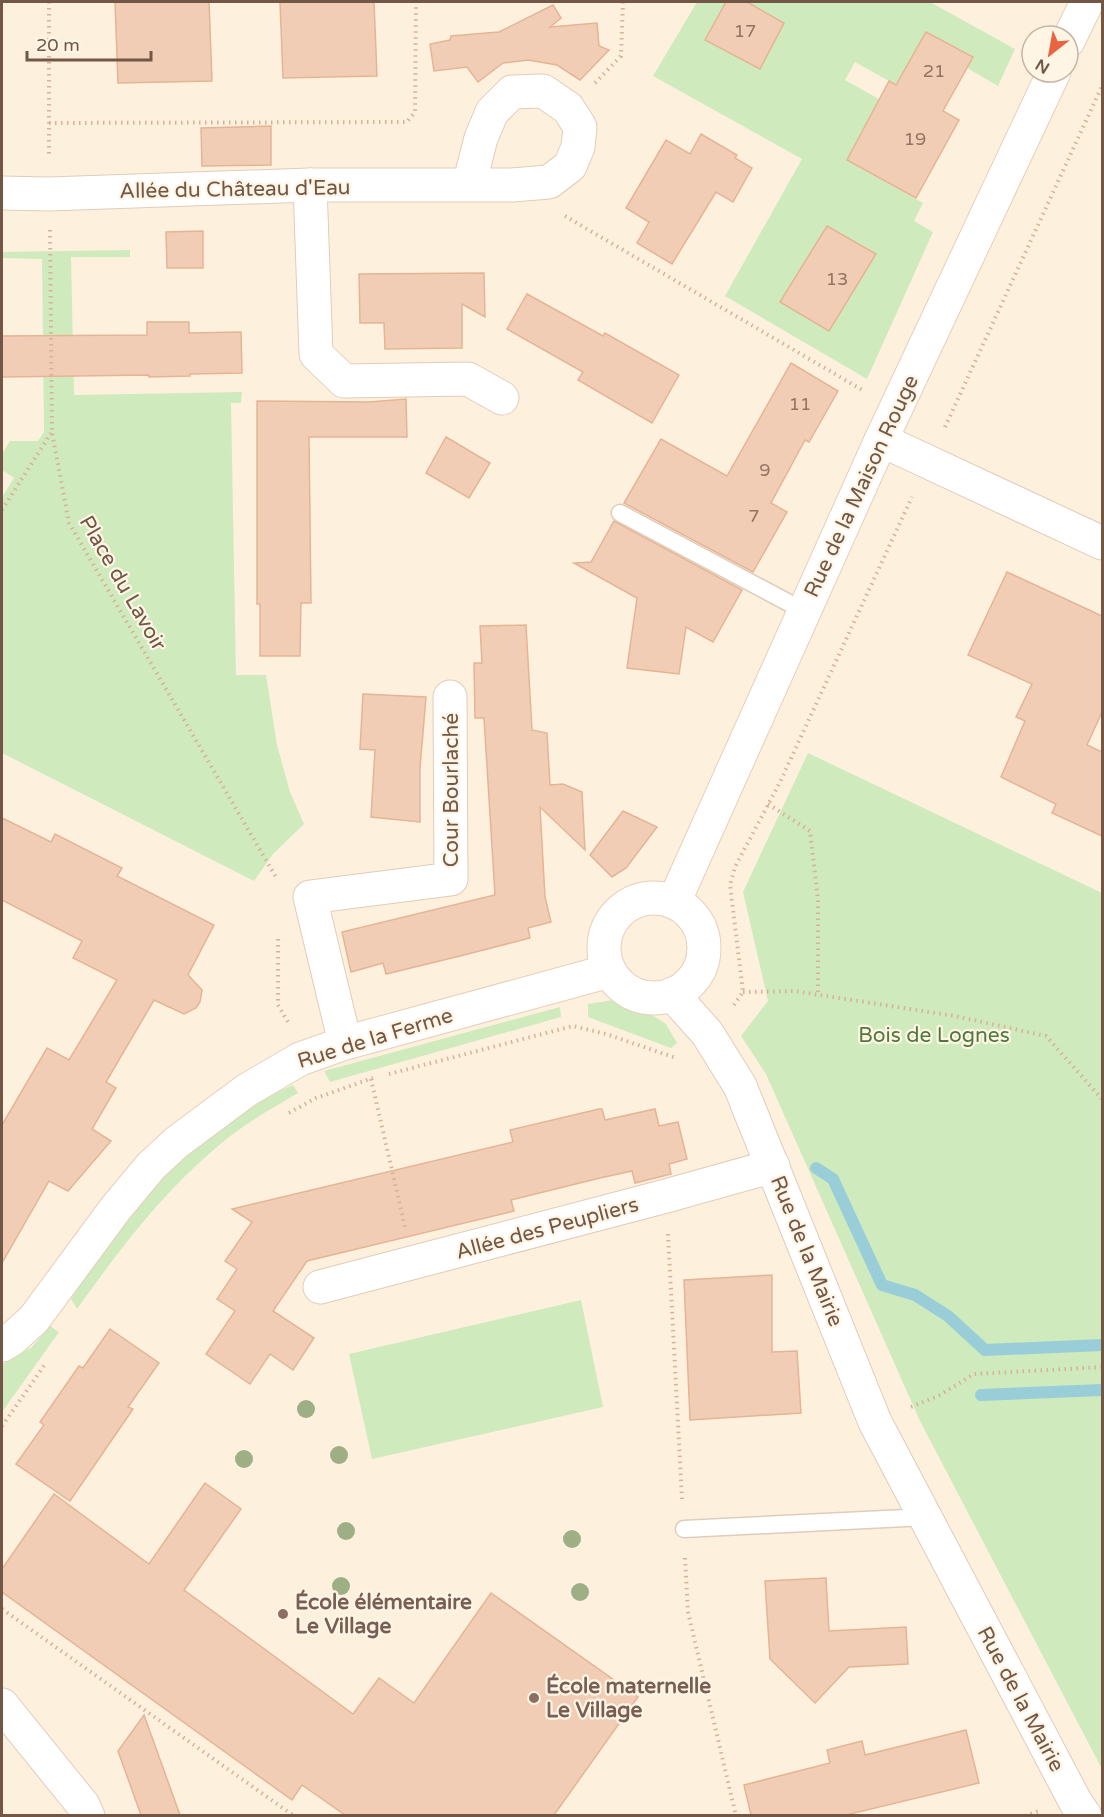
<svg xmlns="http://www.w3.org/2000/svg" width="1104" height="1817" viewBox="0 0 1104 1817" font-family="'Varela Round',sans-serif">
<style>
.green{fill:#cfeabd}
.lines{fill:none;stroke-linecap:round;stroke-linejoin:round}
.stream{stroke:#99ced8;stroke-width:12}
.building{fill:#f2cdb5;stroke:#e5b495;stroke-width:1.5}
.lane-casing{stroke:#e0ccba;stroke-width:19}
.street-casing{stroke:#e0ccba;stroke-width:35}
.secondary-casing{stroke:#e7cfba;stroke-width:35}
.path{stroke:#d7b199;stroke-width:4;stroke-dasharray:1.5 4.5;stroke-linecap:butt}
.lane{stroke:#fff;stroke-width:16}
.street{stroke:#fff;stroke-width:33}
.secondary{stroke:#fff;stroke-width:33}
.tree{fill:#9eaf86}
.education-dot{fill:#8d6e63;stroke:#fff5e5;stroke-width:2}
.labels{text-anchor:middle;stroke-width:4.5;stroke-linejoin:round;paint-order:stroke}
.number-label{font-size:18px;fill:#927462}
.street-label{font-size:21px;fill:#725646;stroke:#fff5e5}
.park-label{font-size:21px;fill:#50793e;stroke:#fff5e5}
.education-label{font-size:21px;font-weight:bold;fill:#785e54;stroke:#fff5e5;text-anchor:start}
</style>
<rect width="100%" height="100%" fill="#fdf1de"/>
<g class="green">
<polygon points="697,2 726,2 706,40 760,68 784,23 747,2 930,2 1015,49 998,86 967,68 972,57 926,32 896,85 855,62 845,80 879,99 847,160 923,203 914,221 933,232 867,379 725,296 802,159 653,76"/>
<polygon points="130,250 130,257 71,257 74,395 242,392 241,403 231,403 236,675 266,675 277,745 290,792 304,824 273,854 254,881 2,753 2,497 14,478 2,470 2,454 10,441 38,441 44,432 42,259 2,258 2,252"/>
<polygon points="808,753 1102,893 1102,1769 920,1421 766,1074 741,1036 768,1001 743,892"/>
<polygon points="613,1000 647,1012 666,1024 677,1043 671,1048 588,1017 588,1004"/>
<polygon points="560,1007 561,1017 330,1082 324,1071"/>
<path d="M 293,1085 L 298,1093 C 271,1109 242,1125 218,1146 C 161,1194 120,1249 77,1309 L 71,1299 C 90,1271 108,1242 129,1216 C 172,1161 229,1113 293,1085 Z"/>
<polygon points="581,1300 603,1407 372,1459 349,1354"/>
<polygon points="50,1326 59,1332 2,1412 2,1364 32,1347"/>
</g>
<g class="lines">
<g class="stream">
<polyline points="816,1168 833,1179 882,1285 915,1295 948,1316 985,1350 1102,1345"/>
<polyline points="981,1395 1102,1390"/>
</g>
</g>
<g class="building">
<polygon points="115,2 209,2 212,81 118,83"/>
<polygon points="280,2 374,2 377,76 283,78"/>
<polygon points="726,2 747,2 784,23 760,69 705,40"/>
<polygon points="553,5 561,18 550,27 597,23 599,46 609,50 580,80 557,65 528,60 503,63 478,82 467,67 434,71 430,44 450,40 451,36 499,32"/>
<polygon points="926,32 973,57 943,111 959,120 916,198 847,160 889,81 896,85"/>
<polygon points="271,126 271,165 202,166 201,128"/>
<polygon points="701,134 737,155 735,158 752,168 733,202 716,192 672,264 637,243 649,222 626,208 666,140 690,154"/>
<polygon points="827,226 876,254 829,331 780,302"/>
<polygon points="203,231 203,268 167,268 166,232"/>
<polygon points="484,273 485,317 462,304 462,348 385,349 384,323 360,323 359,274"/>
<polygon points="527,294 603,336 605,333 679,375 652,423 578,380 583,372 507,329"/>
<polygon points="147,322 189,322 189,333 241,332 242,373 190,374 190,376 149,377 149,375 2,377 2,336 147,335"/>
<polygon points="791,363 838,391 809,442 805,440 771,503 787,512 753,572 624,503 661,439 727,476"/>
<polygon points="406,399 407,437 309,437 311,603 301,603 300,656 260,656 260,604 257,604 257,401 369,402"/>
<polygon points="446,437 490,463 469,498 426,473"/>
<polygon points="614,521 742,590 713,642 686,627 679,674 627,668 637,598 574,563 591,562"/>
<polygon points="1007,572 1102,616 1102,712 1087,745 1102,752 1102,836 1052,813 1056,804 1001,777 1025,721 1016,717 1032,684 968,655"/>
<polygon points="526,625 532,730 547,733 550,785 563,784 582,792 585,850 540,807 545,897 551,922 528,928 530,938 460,956 386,974 383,963 351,972 342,932 495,895 484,718 475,718 474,663 482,663 480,626"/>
<polygon points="363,694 426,697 420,768 420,822 371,817 375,750 360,749"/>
<polygon points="623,811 657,827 626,868 612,877 590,855"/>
<polygon points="2,818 51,842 55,834 122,868 117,876 214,925 188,975 202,990 200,1002 196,1008 184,1014 154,1000 106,1082 116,1088 92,1129 111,1141 68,1191 49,1181 2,1263 2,1125 47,1048 69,1060 117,980 73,958 82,941 2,900"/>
<polygon points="599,1109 602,1109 605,1120 655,1109 659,1126 678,1122 687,1159 669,1164 671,1174 635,1183 632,1171 600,1178 511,1200 514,1211 307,1261 273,1311 314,1338 293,1370 270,1354 250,1384 206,1354 235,1311 217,1299 237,1269 225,1261 252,1222 232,1209 513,1142 510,1130"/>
<polygon points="772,1275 772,1352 797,1351 801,1413 690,1420 684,1280"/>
<polygon points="110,1329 159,1363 128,1407 133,1409 70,1501 16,1464 44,1425 40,1422 79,1366 83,1368"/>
<polygon points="205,1483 241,1509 184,1590 353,1714 379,1678 414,1703 491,1593 638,1697 554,1815 345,1815 302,1785 292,1800 2,1592 2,1569 54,1494 149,1564"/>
<polygon points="826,1578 829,1631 906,1627 908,1664 849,1667 815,1703 770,1659 765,1581"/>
<polygon points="144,1715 180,1815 141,1815 118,1751"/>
<polygon points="966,1730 979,1783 846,1815 751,1815 744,1785 830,1763 827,1750 862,1741 865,1755"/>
</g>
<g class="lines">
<g class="lane-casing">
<g id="lane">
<polyline points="620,513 804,611"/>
<polyline points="684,1529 926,1517"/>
</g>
</g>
<g class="street-casing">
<g id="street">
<polyline points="310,185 316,354 344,381 468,379 502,398"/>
<polyline points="2,193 49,194 310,185 512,185 549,182 570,166 578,147 580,127 568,108 543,91 512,92 492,112 481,138 469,185"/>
<polyline points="881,440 1102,543"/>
<polyline points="672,994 707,1033 740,1086 875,1422 1075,1801 1085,1816"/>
<polyline points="345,1043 310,897 451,879 450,697"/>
<polyline points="320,1287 666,1196 773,1166"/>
<polyline points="2,1705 83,1805 88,1816"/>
</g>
</g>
<g class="secondary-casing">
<g id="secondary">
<polyline points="1068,41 1087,2"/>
<circle cx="654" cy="948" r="50"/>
<polyline points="674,902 881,440 1054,72"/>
<polyline points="2,1345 12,1339 34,1319 116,1208 151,1166 177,1142 247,1090 300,1059 345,1043 609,971"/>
</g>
</g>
<g class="path">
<polyline points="49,2 49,157"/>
<polyline points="595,83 621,56 623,2"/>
<polyline points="49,123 407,122 415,112 416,2"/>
<polyline points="565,216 864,391"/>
<polyline points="50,230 52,432 69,523 277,879"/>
<polyline points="945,427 1102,86"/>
<polyline points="2,510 51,433"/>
<polyline points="768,804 810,831 818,900 818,995"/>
<polyline points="278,939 278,1005 288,1022"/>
<polyline points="743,992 794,991 955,1016 1046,1036 1102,1099"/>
<polyline points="734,1005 743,992 730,885 735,867 780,782 912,497"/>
<polyline points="389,1074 573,1026 606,1034 676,1058"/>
<polyline points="371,1079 405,1227"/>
<polyline points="289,1113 316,1098 373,1078"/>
<polyline points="668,1234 682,1499"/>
<polyline points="911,1407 940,1395 974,1374 1102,1367"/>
<polyline points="2,1426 46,1363"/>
<polyline points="685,1558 688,1612 736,1816"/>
<polyline points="2,1609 294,1816"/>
<polyline points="1025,1816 1039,1811"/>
</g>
<use href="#lane" class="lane"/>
<use href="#street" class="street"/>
<use href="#secondary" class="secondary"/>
</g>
<g class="tree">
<circle cx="306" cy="1409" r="9"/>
<circle cx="339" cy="1455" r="9"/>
<circle cx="244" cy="1459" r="9"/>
<circle cx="346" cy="1531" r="9"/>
<circle cx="572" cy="1539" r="9"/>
<circle cx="341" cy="1586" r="9"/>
<circle cx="580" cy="1592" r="9"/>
</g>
<g class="education-dot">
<circle cx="283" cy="1614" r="6"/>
<circle cx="534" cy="1698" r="6"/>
</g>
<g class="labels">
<g class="number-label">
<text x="745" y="37">17</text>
<text x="934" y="77">21</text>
<text x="915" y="145">19</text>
<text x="837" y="285">13</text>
<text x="800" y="410">11</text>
<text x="765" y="476">9</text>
<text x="754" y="522">7</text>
</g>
<g class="street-label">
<text transform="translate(235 189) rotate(-1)" y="7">Allée du Château d'Eau</text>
<text transform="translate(861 486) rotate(-65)" y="7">Rue de la Maison Rouge</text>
<text transform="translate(123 583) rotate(60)" y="7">Place du Lavoir</text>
<text transform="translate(451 790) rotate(-90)" y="7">Cour Bourlaché</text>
<text transform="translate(375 1038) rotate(-17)" y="7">Rue de la Ferme</text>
<text transform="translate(547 1228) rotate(-15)" y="7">Allée des Peupliers</text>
<text transform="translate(807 1251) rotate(68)" y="7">Rue de la Mairie</text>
<text transform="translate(1021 1699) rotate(62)" y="7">Rue de la Mairie</text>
</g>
<g class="park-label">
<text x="934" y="1042">Bois de Lognes</text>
</g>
<g class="education-label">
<text x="295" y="1609">École élémentaire<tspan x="295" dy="24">Le Village</tspan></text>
<text x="546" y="1693">École maternelle<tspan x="546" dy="24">Le Village</tspan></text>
</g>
</g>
<rect width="1104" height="1817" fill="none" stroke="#725646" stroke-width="6"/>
<g transform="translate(1050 54) rotate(211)"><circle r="28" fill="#fff5e5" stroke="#c7b5a5" stroke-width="1.5"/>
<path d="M0-4.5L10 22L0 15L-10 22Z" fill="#ea653f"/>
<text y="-9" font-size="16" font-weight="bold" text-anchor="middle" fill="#725646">N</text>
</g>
<path d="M27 51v9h124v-9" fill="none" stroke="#725646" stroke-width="3"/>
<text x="36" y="51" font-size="18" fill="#725646" stroke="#fff5e5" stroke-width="4.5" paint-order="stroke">20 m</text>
</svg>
